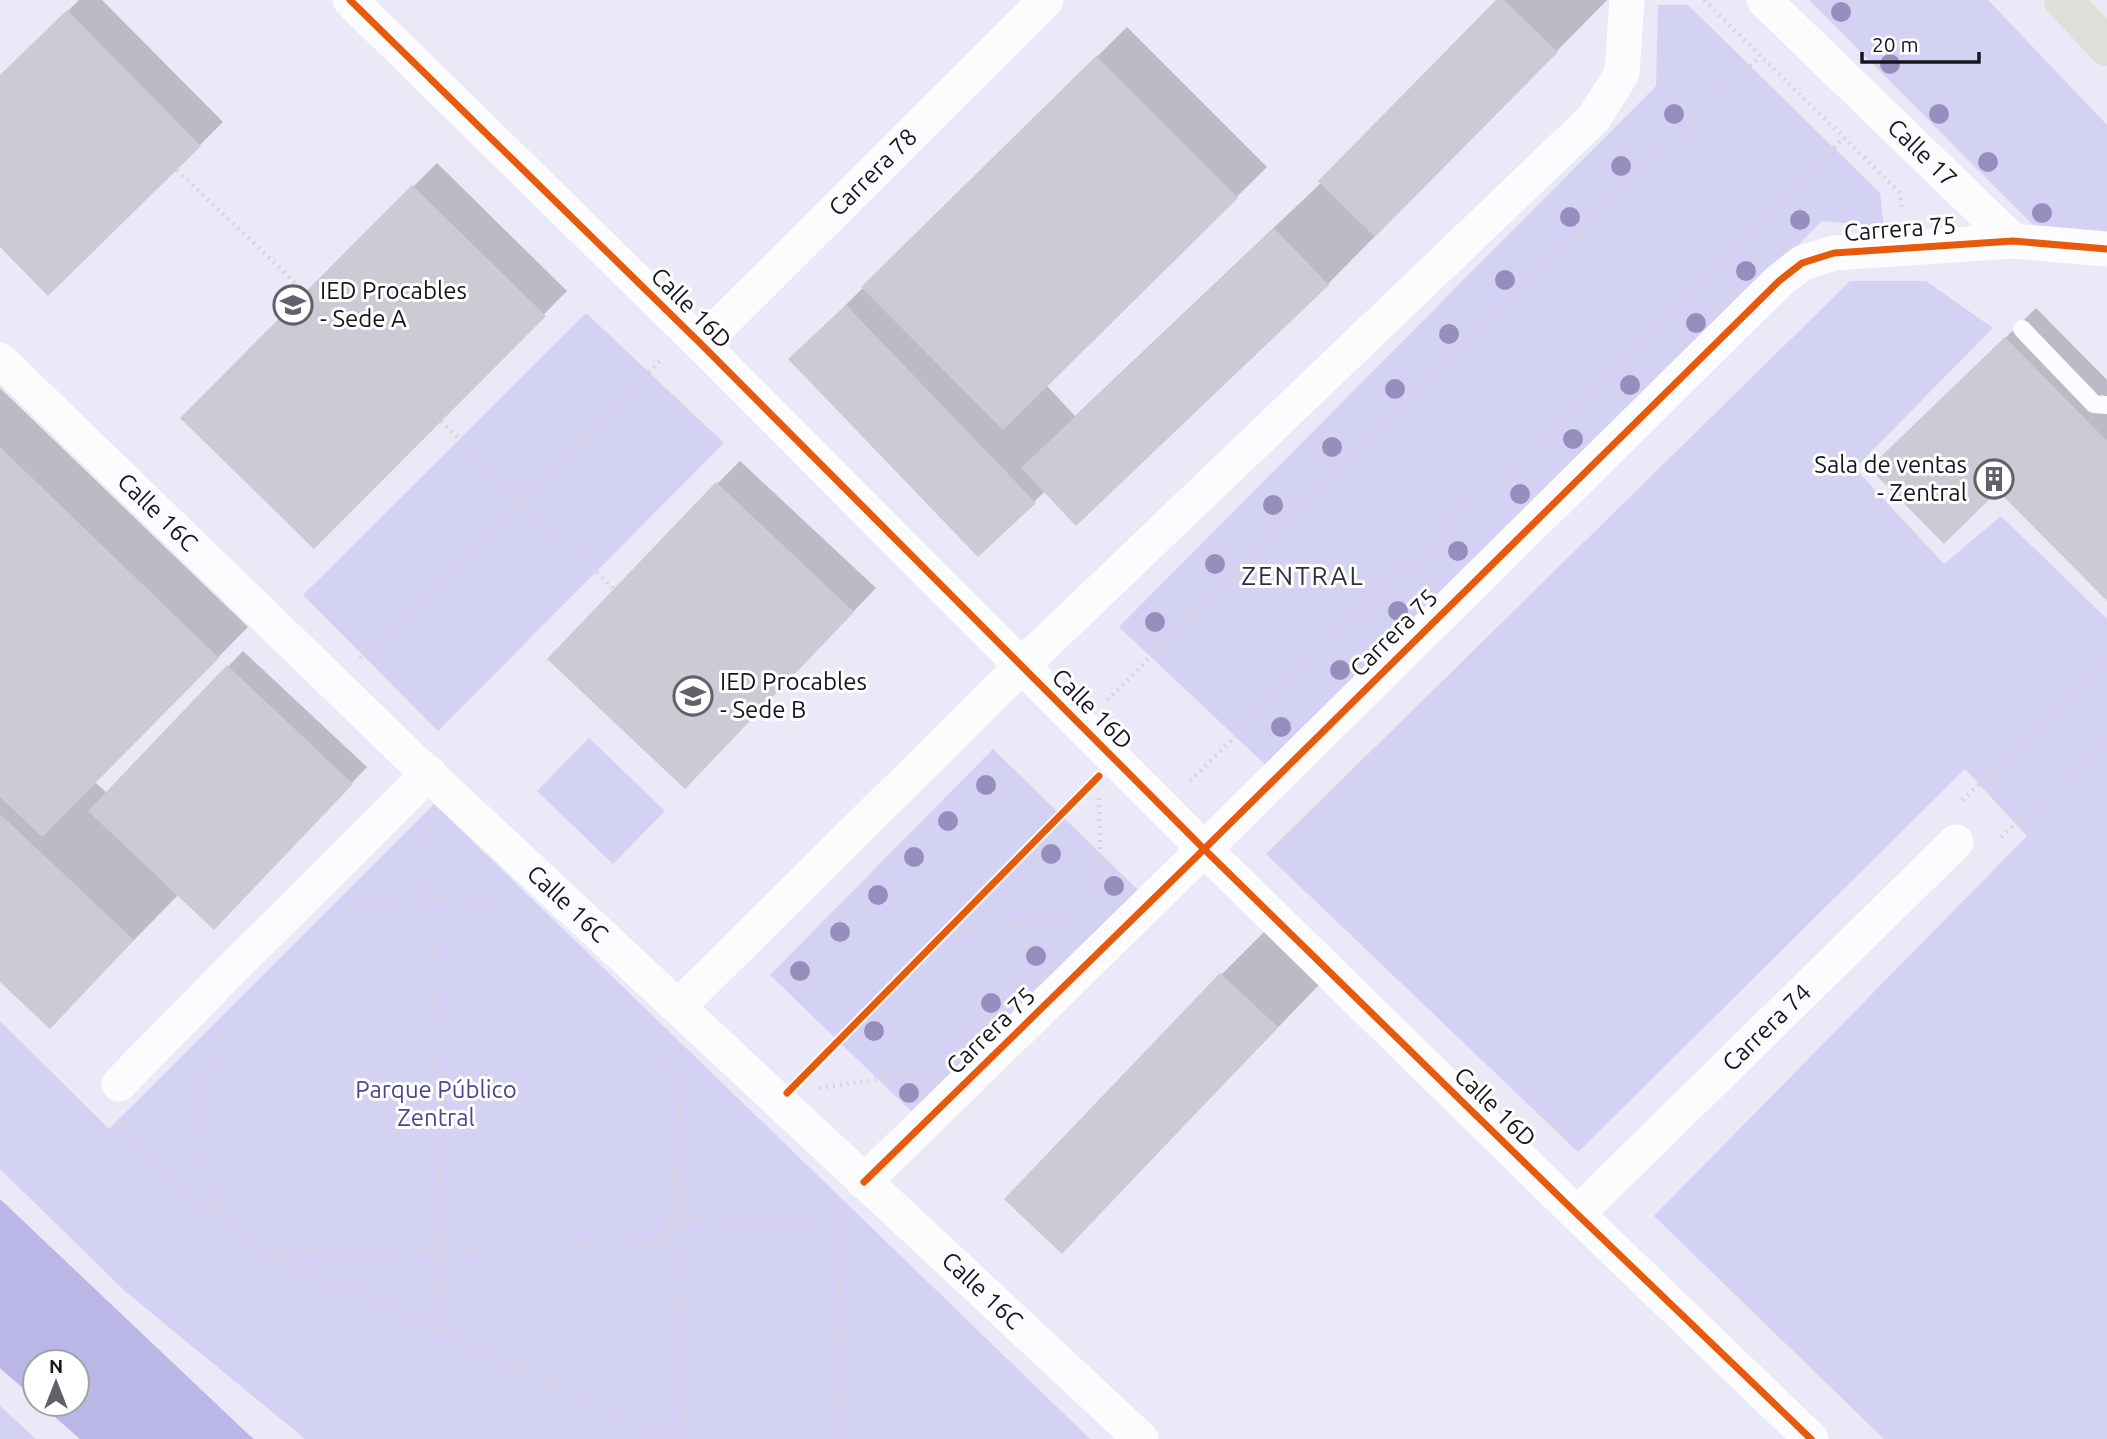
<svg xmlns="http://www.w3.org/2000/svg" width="2107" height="1439" viewBox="0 0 2107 1439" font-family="Ubuntu,sans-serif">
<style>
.green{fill:#d4d2f2}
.water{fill:#bab7e6}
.shadow{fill:#0003}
.building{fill:#cbcad5}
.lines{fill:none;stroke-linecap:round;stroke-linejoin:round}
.path{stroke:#d6d6da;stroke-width:4.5;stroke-dasharray:2 5;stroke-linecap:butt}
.service{stroke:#fcfcfe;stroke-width:18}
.minor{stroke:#fcfcfe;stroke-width:35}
.primary{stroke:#dce0d8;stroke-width:38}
.cycleway-casing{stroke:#fff;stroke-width:11}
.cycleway{stroke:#e8590c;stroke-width:7}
.tree{fill:#958fbd}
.labels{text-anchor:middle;stroke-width:6;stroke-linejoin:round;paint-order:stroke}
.street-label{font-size:24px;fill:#17161f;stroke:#fff}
.poi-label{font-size:24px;fill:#17161f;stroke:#fff;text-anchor:start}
.park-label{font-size:24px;fill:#4f458d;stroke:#fff}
.neighbourhood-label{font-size:26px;letter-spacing:2px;fill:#302f42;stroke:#fff}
</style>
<rect width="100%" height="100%" fill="#eae9f7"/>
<g class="green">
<polygon points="1809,0 1988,0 2107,125 2107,233 2036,228"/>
<polygon points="1658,5 1688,5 1880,193 1884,227 1822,221 1272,771 1119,627 1656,86"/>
<polygon points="1850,281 1926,281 1993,328 1855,468 1944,564 2001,516 2107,619 2107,1439 1884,1439 1654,1216 2027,836 1965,769 1578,1152 1266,854"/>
<polygon points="586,313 724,443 438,731 303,595"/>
<polygon points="589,738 665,811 613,864 537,791"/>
<polygon points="993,749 1139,891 917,1117 770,975"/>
<polygon points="434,804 1090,1439 305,1439 126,1292 0,1169 0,1021 109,1129"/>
<polygon points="0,1406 36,1439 0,1439"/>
</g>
<polygon class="water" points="0,1199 248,1434 254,1439 80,1439 40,1404 77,1404 77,1362 35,1362 35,1399 0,1368"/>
<g class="shadow">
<polygon points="79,0 102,0 223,122 200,145 0,244 0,77"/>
<polygon points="1499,0 1607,0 1328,284 1045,491 1034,502 791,359 1127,27 1267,167 1046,385 1075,416 1322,182"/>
<polygon points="437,163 567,291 314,546 183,418"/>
<polygon points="2036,308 2107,380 2107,599 1998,488 1902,438"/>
<polygon points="0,388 248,627 95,782 107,793 243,651 367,767 230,912 179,894 50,1026 0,980"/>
<polygon points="740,461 876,588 708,764 717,484"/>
<polygon points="1284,912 1340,963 1062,1252 1221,975"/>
</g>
<g class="building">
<polygon points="1496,0 1504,0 1558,52 1375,237 1318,181"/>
<polygon points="67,10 201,146 48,296 0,247 0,75"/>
<polygon points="1096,56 1238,198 1003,430 861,287"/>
<polygon points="412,185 546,316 314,549 180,418"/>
<polygon points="1274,228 1329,285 1076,526 1021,468"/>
<polygon points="846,305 1036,503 978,557 788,359"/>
<polygon points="2005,337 2107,441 2107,601 1998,491 1944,544 1869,468"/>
<polygon points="0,447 219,658 42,837 0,797"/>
<polygon points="716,482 854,612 685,789 547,659"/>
<polygon points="227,665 353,784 214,930 88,811"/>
<polygon points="0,814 134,940 50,1029 0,982"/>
<polygon points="1220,973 1278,1027 1062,1254 1004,1199"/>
</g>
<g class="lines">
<g class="path">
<polyline points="1704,0 1900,193 1902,211"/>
<polyline points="177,170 305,292"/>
<polyline points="441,421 614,589"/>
<polyline points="360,658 662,359"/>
<polyline points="1107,700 1760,56"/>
<polyline points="1190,781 1844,138"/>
<polyline points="1099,798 1101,898"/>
<polyline points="1962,800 2107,666"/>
<polyline points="429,825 444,1334"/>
<polyline points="2001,837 2107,737"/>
<polyline points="343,914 407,896 480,898 518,911"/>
<polyline points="960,1034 958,930 1078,917"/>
<polyline points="819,1088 921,1073"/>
<polyline points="118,1120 197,1201 268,1252 671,1439"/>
<polyline points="679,1170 685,1439"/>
<polyline points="837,1209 844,1439"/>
<polyline points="218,1216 201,1154 205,1082 223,1033"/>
<polyline points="680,1220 838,1217"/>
<polyline points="268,1252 667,1245 678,1155 680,1089 663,1047"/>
</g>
<polyline class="service" points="2022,329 2094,404 2107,405"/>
<g class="minor">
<polyline points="350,0 701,344 1204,849 1577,1214 1811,1439"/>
<path id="s1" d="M 1764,0 L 2013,241"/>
<path id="s2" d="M 701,344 L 1046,0"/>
<path id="s3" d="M 0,360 L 412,759 L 1141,1439"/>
<polyline points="678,1007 1035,653 1594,118 1622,73 1627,0"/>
<polyline points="119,1084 222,979 429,773"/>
<polyline points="864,1182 1189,864 1779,281 1802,263 1834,253 2013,241 2107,249"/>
<path id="s4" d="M 1577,1214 L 1956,842"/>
</g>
<polyline class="primary" points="2063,0 2107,47"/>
<g class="cycleway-casing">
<g id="cycleway">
<polyline points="350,0 701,344 1204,849 1577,1214 1811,1439"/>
<polyline points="787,1093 1099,776"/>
<polyline points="864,1182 1189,864 1779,281 1802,263 1834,253 2013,241 2107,249"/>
</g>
</g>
<use href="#cycleway" class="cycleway"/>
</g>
<g class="tree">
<circle cx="1841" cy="12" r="10"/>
<circle cx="1890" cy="64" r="10"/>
<circle cx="1674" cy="114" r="10"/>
<circle cx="1939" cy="114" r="10"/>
<circle cx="1988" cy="162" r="10"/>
<circle cx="1621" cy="166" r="10"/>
<circle cx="2042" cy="213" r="10"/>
<circle cx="1570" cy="217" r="10"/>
<circle cx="1800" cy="220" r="10"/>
<circle cx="1746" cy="271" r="10"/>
<circle cx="1505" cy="280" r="10"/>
<circle cx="1696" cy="323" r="10"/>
<circle cx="1449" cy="334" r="10"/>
<circle cx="1630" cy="385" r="10"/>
<circle cx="1395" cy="389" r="10"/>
<circle cx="1573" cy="439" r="10"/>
<circle cx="1332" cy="447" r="10"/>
<circle cx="1520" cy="494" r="10"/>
<circle cx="1273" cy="505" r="10"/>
<circle cx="1458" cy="551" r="10"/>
<circle cx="1215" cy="564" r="10"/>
<circle cx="1398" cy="611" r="10"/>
<circle cx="1155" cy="622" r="10"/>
<circle cx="1340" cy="670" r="10"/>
<circle cx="1281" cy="727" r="10"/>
<circle cx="986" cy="785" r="10"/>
<circle cx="948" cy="821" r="10"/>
<circle cx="1051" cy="854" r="10"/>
<circle cx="914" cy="857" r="10"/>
<circle cx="1114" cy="886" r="10"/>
<circle cx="878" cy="895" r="10"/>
<circle cx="840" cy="932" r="10"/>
<circle cx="1036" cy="956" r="10"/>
<circle cx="800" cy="971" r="10"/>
<circle cx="991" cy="1003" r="10"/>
<circle cx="874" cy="1031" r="10"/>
<circle cx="909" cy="1093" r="10"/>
</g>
<defs>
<g id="school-ring" transform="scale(2.0125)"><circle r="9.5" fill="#fff" stroke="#61606b" stroke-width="1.5"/><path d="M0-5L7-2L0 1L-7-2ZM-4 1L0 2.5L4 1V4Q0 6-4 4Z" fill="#61606b"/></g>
<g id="building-ring" transform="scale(2.0125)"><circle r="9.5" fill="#fff" stroke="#61606b" stroke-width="1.5"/><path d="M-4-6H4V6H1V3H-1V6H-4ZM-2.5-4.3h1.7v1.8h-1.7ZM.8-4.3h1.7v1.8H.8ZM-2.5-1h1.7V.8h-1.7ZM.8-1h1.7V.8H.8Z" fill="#61606b"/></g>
</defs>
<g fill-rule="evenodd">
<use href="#school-ring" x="293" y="305"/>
<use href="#building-ring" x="1994" y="479"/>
<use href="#school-ring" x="693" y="696"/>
</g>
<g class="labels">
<g class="street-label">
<text dy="8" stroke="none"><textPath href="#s1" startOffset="220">Calle 17</textPath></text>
<text dy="8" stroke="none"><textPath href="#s2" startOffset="243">Carrera 78</textPath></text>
<text transform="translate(1900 229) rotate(-4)" y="8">Carrera 75</text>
<text transform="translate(691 308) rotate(45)" y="8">Calle 16D</text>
<text dy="8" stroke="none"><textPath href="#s3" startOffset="219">Calle 16C</textPath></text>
<text transform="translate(1394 633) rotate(-45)" y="8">Carrera 75</text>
<text transform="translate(1092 709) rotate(45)" y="8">Calle 16D</text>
<text dy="8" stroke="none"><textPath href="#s3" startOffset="786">Calle 16C</textPath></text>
<text dy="8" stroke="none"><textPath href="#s4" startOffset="266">Carrera 74</textPath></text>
<text transform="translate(991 1031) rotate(-44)" y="8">Carrera 75</text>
<text transform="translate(1495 1107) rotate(44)" y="8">Calle 16D</text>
<text dy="8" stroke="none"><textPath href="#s3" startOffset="1353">Calle 16C</textPath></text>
</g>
<g class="poi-label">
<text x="320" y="299">IED Procables<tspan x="320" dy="28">- Sede A</tspan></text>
<text x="1967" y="473" text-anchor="end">Sala de ventas<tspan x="1967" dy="28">- Zentral</tspan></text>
<text x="720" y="690">IED Procables<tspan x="720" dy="28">- Sede B</tspan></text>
</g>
<g class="park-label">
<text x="436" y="1098">Parque Público<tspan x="436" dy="28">Zentral</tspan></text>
</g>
<g class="neighbourhood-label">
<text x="1303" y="585">ZENTRAL</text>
</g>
</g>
<g transform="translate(56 1383)"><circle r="33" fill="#ffffff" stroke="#a2a2a5" stroke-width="2"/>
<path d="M0-5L12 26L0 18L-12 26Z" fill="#61606b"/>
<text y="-10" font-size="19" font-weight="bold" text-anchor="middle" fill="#17161f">N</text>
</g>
<path d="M1862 52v10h117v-10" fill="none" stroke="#17161f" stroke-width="3.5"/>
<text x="1872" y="52" font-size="21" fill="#17161f" stroke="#ffffff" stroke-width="5" paint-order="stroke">20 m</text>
</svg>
